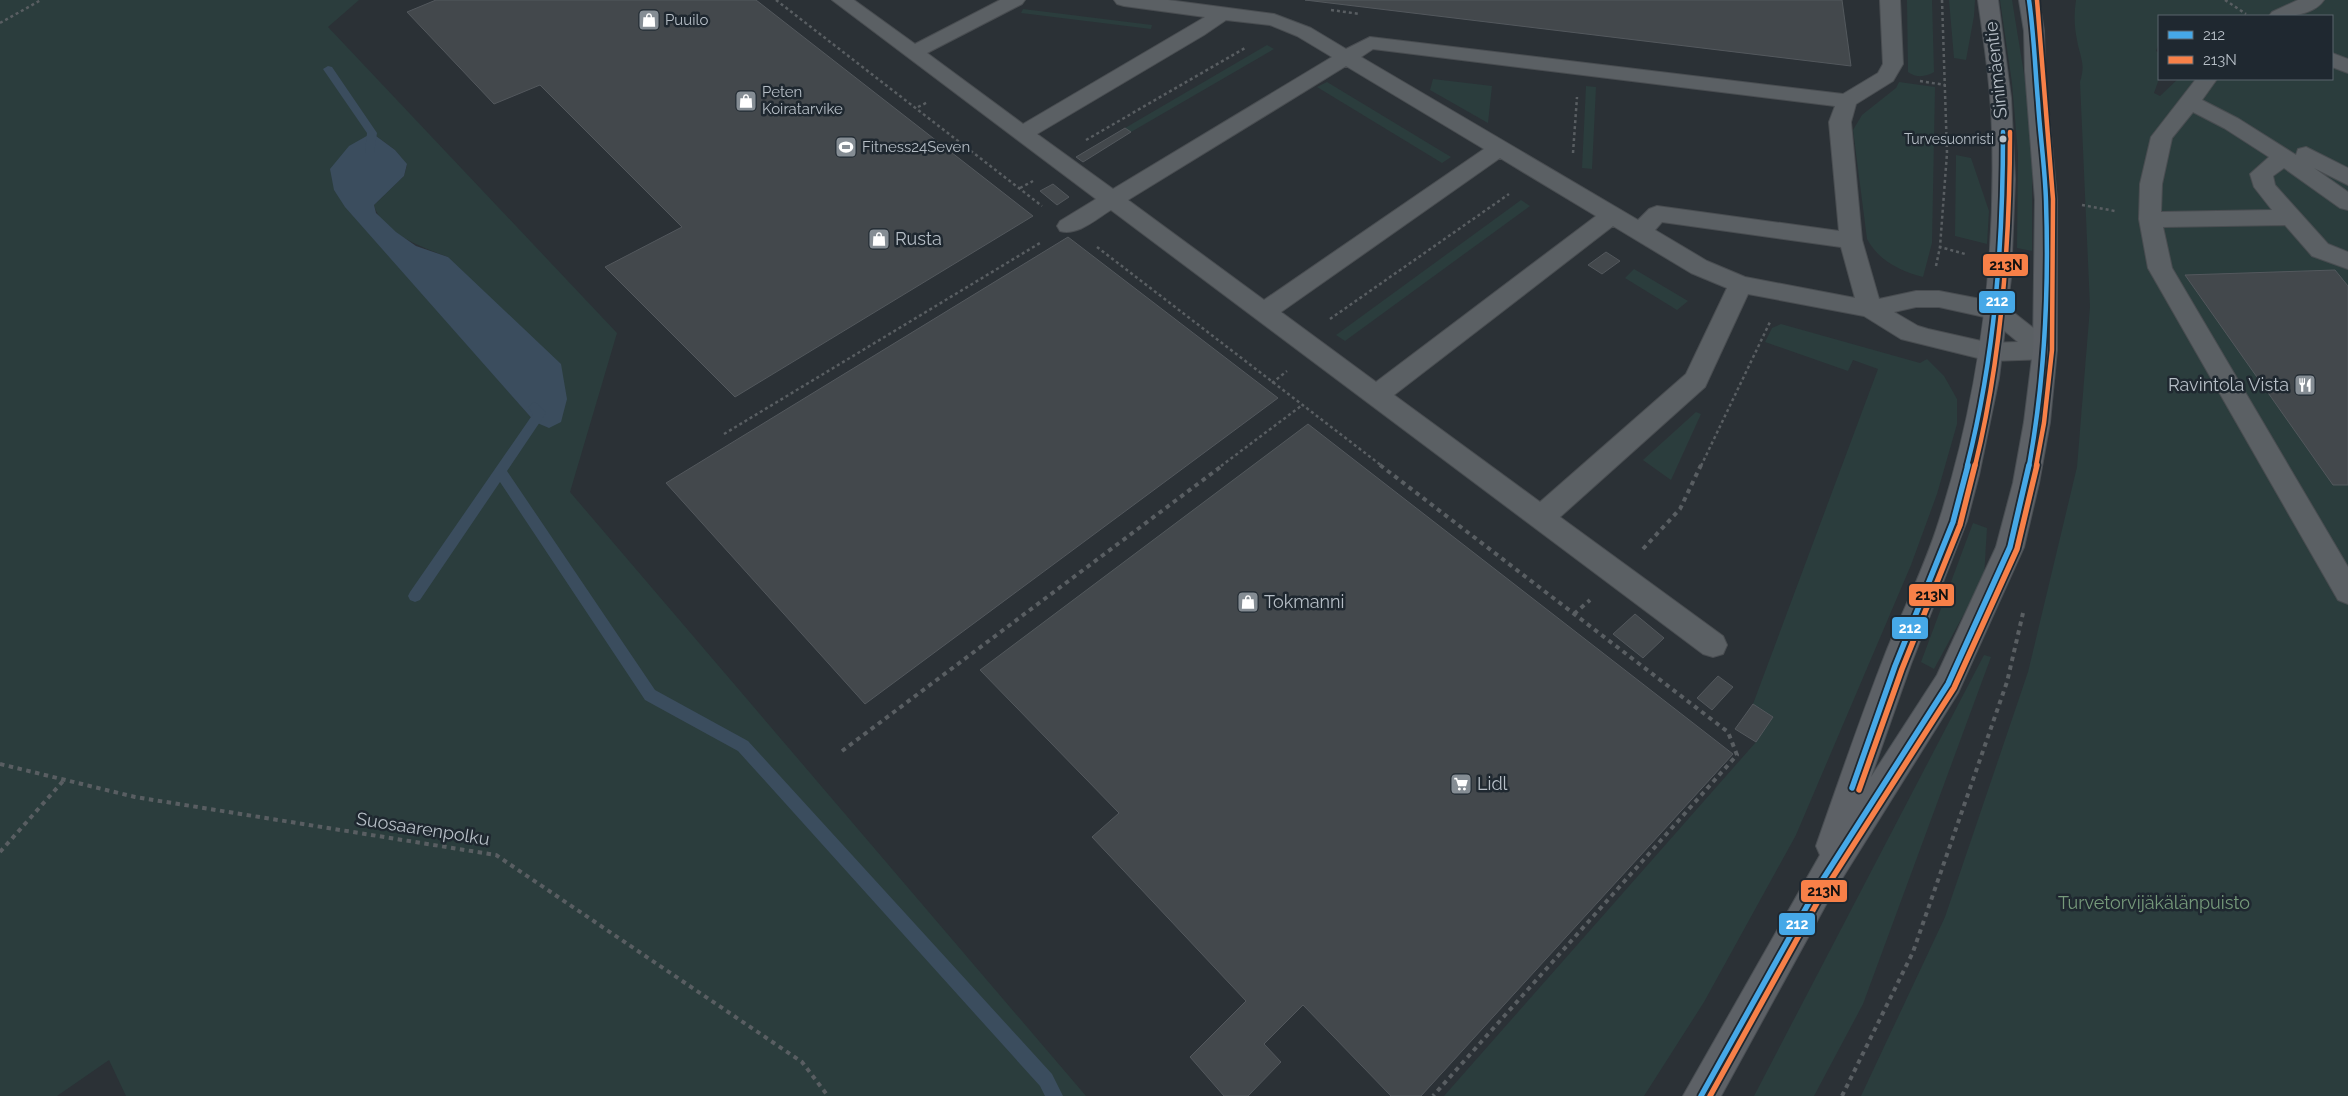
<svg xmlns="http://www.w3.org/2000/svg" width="2348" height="1096" viewBox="0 0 2348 1096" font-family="Raleway,sans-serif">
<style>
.green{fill:#2b3d3d;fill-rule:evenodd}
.water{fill:#3b4d5e}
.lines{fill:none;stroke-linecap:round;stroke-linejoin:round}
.stream{fill:#3b4d5e;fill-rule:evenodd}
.building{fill:#43484c;stroke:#53585d}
.minor-casing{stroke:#494d51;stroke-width:2}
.major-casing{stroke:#494e53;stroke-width:2}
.path-far1{stroke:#595e62;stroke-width:2.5;stroke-dasharray:3 3;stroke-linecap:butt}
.path{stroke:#595e62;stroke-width:4;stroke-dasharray:4.5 4.5;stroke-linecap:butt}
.minor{fill:#5b6064;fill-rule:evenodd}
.major{fill:#5d6166;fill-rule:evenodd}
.bus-1-far1-casing{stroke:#1f2830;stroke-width:8}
.bus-1-casing{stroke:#1f2830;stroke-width:9}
.bus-2-far1-casing{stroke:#1f2830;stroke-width:8}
.bus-2-casing{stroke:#1f2830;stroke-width:9}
.bus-1-far1{stroke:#46a8e7;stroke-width:4.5}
.bus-1{stroke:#46a8e7;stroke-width:5.5}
.bus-2-far1{stroke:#f78048;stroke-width:4.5}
.bus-2{stroke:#f78048;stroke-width:5.5}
.bus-dot{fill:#b6bec6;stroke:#1f2830;stroke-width:2}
.labels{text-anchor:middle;stroke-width:5;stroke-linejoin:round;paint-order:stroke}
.far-bus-label{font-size:14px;fill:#b6bec6;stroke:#1f2830;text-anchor:end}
.far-poi-label{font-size:15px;fill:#b6bec6;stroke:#1f2830;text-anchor:start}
.street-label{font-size:18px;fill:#b6bec6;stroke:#1f2830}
.poi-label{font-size:18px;fill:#b6bec6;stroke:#1f2830;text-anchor:start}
.park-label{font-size:18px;fill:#769a7b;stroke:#1f2830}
.line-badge{stroke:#1f2830;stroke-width:2}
.badge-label{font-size:14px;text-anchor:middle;font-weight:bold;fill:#fff}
.pale-badge-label{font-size:14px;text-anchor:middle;font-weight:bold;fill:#111}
</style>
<rect width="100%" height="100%" fill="#2b3136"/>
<g class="green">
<path d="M 0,0 L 359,0 L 328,27 L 617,333 L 570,492 L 1086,1096 L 126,1096 L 109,1060 L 57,1096 L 0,1096 ZM 372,133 L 395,150 L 407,165 L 404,176 L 374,205 C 381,233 424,248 448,257 L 535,422 L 334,190 Z"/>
<path d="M 1907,0 L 1932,0 L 1934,72 C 1926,77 1916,78 1908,72 Z"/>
<polygon points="1949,0 1975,0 1974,16 1966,60 1954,58"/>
<polygon points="2000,0 2012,0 2026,86 2032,159 2032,251 2017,248 2018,154 2012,83"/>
<path d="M 2076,0 L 2348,0 L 2348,1096 L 1861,1096 L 1945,917 L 2028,672 L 2077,467 L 2090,307 L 2080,82 C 2086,63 2080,58 2077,40 C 2074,26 2074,13 2076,0 ZM 2159,16 L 2332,16 L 2332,79 L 2178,79 L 2160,96 L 2154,93 L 2159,79 L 2159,53 L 2156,51 L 2159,43 Z"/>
<polygon points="1023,9 1152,25 1151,29 1021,13"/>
<polygon points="1267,45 1274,49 1131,132 1125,128"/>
<polygon points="1433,79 1492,86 1488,123 1430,90"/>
<polygon points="1327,82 1451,157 1442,163 1317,87"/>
<path d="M 1899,82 L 1935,87 L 1932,243 L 1923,277 C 1900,271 1879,261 1867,239 L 1853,130 L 1862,115 L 1896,88 Z"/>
<polygon points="1586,86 1596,87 1592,169 1582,168"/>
<polygon points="1956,155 1971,158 1989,211 1987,244 1955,236"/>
<polygon points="1521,200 1530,206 1345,341 1336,335"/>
<polygon points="1634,269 1688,301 1677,310 1625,278"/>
<polygon points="1781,324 1920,363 1927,359 1944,376 1957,399 1957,424 1937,494 1911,565 1796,835 1704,1002 1644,1096 1444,1096 1756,742 1773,717 1753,704 1878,369 1853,360 1848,371 1765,342 1772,328"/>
<polygon points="1696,412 1701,414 1671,480 1643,460"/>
<polygon points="1973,523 1987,528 1984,577 1934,669 1921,662"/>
<polygon points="1984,655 1991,657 1863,1004 1814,1096 1754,1096"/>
</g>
<polygon class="water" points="372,133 395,150 407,164 404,176 374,205 376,213 396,232 416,246 448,257 561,364 567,399 561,422 549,428 535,422 345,207 334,190 330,169 349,146"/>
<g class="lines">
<g class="stream">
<polygon points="328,66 332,67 377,133 374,153 366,153 365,151 367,133 323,69"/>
<polygon points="534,402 538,404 546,413 507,471 655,690 748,741 1052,1074 1063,1096 1045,1096 1040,1086 738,751 645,700 500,482 420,600 415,602 410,600 408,596 410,592 533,414 528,407"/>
</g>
</g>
<g class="building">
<polygon points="436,0 756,0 1033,216 735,397 605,267 682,227 540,85 494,104 407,12"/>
<polygon points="1305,0 1842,0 1851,66"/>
<polygon points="1125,128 1131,132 1083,162 1076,157"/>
<polygon points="1053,184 1069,197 1057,205 1040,191"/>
<polygon points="1068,237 1278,398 865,704 666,483"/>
<polygon points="1606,252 1620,261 1602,274 1588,265"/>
<polygon points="2335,270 2348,286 2348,485 2333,485 2185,275"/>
<polygon points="1308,424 1733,754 1421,1096 1391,1096 1303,1005 1264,1044 1281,1062 1248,1096 1224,1096 1190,1057 1246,1001 1092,837 1119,813 980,670"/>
<polygon points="1635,614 1664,638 1643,658 1613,634"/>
<polygon points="1718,676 1733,687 1712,710 1697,698"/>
<polygon points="1753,704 1773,717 1756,742 1735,729"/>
</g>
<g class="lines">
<g class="minor-casing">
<g id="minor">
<path d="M 832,0 L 854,0 L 915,44 L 1000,0 L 1025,0 L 1022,4 L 927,53 L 1023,124 L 1205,17 L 1124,6 L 1117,4 L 1114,0 L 1168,0 L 1274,14 L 1311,28 L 1346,49 L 1370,37 L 1843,94 L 1878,73 L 1883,64 L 1880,0 L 1900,0 L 1903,64 L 1893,81 L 1856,104 L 1851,122 L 1862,240 L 1879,299 L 1916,291 L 1939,291 L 1996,302 L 2004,305 L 2054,344 L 2057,350 L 2054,356 L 2045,359 L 1990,361 L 1901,339 L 1864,316 L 1748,294 L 1705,387 L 1560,517 L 1723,636 L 1727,645 L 1723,654 L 1713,657 L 1703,654 L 1111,210 C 1096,219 1078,236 1060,231 L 1057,226 L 1060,221 L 1096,199 ZM 1226,20 L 1270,25 L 1297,36 L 1332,57 L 1113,189 L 1037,134 L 1204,35 ZM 1373,49 L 1835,106 L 1829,122 L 1839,231 L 1657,206 L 1649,209 L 1638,220 L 1361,57 ZM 1346,66 L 1484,149 L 1264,300 L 1128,200 ZM 1500,158 L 1596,216 L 1376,382 L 1281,312 ZM 1662,222 L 1841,247 L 1855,298 L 1745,277 L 1707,261 L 1655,230 ZM 1613,226 L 1691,273 L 1727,288 L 1686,374 L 1540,502 L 1394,395 ZM 1916,307 L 1939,307 L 1989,318 L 2018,342 L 1990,343 L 1928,329 L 1918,326 L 1894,312 Z"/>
<path d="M 2298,0 L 2324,0 C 2313,16 2286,17 2269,16 L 2272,12 Z"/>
<polygon points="2332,53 2348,59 2348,73 2332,67"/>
<path d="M 2196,79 L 2217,79 L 2202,100 L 2239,119 L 2296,155 L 2298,149 L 2306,147 L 2348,168 L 2348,185 L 2314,168 L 2348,192 L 2348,210 L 2340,208 L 2284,168 L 2273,176 L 2275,185 L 2328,244 L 2348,252 L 2348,269 L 2312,256 L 2285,225 L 2163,227 L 2172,268 L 2348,567 L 2348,604 L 2338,600 L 2148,268 L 2139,219 L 2140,184 L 2151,137 ZM 2193,112 L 2224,128 L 2269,157 L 2250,174 L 2254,187 L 2272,210 L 2161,212 L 2162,184 L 2172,138 Z"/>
</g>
</g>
<g class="major-casing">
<path id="major" d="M 1978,0 L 1998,0 L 2011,98 L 2015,179 L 2011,278 L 1999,378 L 1979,475 L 1967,521 L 1911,664 L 1871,777 L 1937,675 L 1996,547 L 2013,483 L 2024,422 L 2033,350 L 2035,200 L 2025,71 L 2024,31 L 2019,0 L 2039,0 L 2044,31 L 2045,71 L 2057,200 L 2057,350 L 2050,422 L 2039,483 L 2024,547 L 1958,693 L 1828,901 L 1721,1096 L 1683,1096 L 1820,855 L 1816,846 C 1839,781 1861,716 1886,652 C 1904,608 1925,566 1939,521 C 1979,396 1996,262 1992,131 C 1991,87 1984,43 1978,0 Z"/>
</g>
<g class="path-far1">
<polyline points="776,0 1042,206"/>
<polyline points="1942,0 1947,153 1940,247 1965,254"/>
<polyline points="2225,0 2246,14"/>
<polyline points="1331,10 1360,14"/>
<polyline points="0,23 41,0"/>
<polyline points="1920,81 1945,85"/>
<polyline points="918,107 928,102"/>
<polyline points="1086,140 1245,48"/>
<polyline points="1573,153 1577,97"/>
<polyline points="1020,188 1033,181"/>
<polyline points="2082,205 2115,211"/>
<polyline points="1097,247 1382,466"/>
<polyline points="1936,266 1940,247"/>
<polyline points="1330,319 1509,194"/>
<polyline points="1272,383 1287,371"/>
<polyline points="724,434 1040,243"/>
<polyline points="1221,466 1301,406"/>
<polyline points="1701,466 1770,322"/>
</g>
<g class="path">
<polyline points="1380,465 1728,732 1737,755 1433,1096"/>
<polyline points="1643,549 1680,509 1701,465"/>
<polyline points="1574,614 1590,600"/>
<polyline points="842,751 1223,465"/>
<polyline points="0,764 135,797 496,855 802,1062 828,1096"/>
<polyline points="0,852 64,780"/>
<polyline points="1842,1096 1913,952 2007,682 2023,613"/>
</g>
<use href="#minor" class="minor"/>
<use href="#major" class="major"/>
<g class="bus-1-far1-casing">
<g id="bus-1-far1">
<path d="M 2029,0 C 2034,34 2035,68 2038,102 C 2040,135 2045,168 2046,201 C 2049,290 2045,378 2029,466"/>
<path d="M 1967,466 C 1995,356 2003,245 2003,132"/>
</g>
</g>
<g class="bus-1-casing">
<g id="bus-1">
<polyline points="1852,788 1895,666 1953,522 1968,465"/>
<polyline points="1701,1096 1816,890 1948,684 2010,547 2029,465"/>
</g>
</g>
<g class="bus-2-far1-casing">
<g id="bus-2-far1">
<path d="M 1975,466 C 2002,356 2010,244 2010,132"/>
<polyline points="2036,466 2044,423 2052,350 2053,199 2037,0"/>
</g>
</g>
<g class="bus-2-casing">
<g id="bus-2">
<polyline points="1859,790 1902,669 1960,525 1975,465"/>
<polyline points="1710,1096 1822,894 1954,688 2017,549 2037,465"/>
</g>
</g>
<use href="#bus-1-far1" class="bus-1-far1"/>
<use href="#bus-1" class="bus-1"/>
<use href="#bus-2-far1" class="bus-2-far1"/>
<use href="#bus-2" class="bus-2"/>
</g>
<defs>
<g id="shop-square" transform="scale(1.125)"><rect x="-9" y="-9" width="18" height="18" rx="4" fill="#858d94" stroke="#1f2830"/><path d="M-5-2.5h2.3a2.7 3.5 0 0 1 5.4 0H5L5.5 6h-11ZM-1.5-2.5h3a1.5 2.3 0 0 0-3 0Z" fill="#fff"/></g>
<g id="stadium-square" transform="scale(1.125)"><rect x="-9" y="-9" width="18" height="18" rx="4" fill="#858d94" stroke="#1f2830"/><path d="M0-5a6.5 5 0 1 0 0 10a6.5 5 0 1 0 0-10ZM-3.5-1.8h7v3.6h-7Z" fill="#fff"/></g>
<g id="restaurant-square" transform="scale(1.125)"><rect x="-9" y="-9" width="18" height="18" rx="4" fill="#858d94" stroke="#1f2830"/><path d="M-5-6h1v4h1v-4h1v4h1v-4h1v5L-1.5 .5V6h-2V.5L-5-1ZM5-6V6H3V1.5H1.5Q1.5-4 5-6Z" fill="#fff"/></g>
<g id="supermarket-square" transform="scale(1.125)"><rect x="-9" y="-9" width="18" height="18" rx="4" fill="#858d94" stroke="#1f2830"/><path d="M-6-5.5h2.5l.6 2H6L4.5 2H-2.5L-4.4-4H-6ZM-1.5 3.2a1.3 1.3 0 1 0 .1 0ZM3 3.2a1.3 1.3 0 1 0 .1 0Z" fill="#fff"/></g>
</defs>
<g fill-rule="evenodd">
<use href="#shop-square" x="649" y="20"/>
<use href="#shop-square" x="746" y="101"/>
<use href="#stadium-square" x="846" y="147"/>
<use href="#shop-square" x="879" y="239"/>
<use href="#restaurant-square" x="2305" y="385"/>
<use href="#shop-square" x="1248" y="602"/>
<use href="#supermarket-square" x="1461" y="784"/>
</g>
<circle class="bus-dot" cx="2003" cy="139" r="4.5"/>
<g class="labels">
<g class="far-bus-label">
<text x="1994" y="144">Turvesuonristi</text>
</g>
<g class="far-poi-label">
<text x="665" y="25">Puuilo</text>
<text x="762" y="97">Peten<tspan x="762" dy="17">Koiratarvike</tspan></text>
<text x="862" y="152">Fitness24Seven</text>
</g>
<g class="street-label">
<text transform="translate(1996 70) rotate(-96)" y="6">Sinimäentie</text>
<text transform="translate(423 829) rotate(9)" y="6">Suosaarenpolku</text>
</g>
<g class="poi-label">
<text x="895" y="245">Rusta</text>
<text x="2289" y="391" text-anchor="end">Ravintola Vista</text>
<text x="1264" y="608">Tokmanni</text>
<text x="1477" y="790">Lidl</text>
</g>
<g class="park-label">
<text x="2154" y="909">Turvetorvijäkälänpuisto</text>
</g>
</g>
<g class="line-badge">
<rect x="1982" y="253" width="47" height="24" rx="5" fill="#f78048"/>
<rect x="1978" y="290" width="38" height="24" rx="5" fill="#46a8e7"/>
<rect x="1908" y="583" width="47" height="24" rx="5" fill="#f78048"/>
<rect x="1891" y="616" width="38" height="24" rx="5" fill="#46a8e7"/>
<rect x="1800" y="879" width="48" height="24" rx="5" fill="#f78048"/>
<rect x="1778" y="912" width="38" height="24" rx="5" fill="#46a8e7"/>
</g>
<g class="badge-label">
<text x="1997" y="306">212</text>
<text x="1910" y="633">212</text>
<text x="1797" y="929">212</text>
</g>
<g class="pale-badge-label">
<text x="2006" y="270">213N</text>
<text x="1932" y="600">213N</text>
<text x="1824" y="896">213N</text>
</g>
<rect x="2158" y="15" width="175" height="65" fill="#1f2830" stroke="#5b646c"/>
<rect x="2168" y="31" width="25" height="8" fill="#46a8e7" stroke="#5b646c"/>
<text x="2203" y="40" font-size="15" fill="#b6bec6">212</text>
<rect x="2168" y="56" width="25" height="8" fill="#f78048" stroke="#5b646c"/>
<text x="2203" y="65" font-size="15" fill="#b6bec6">213N</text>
</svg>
